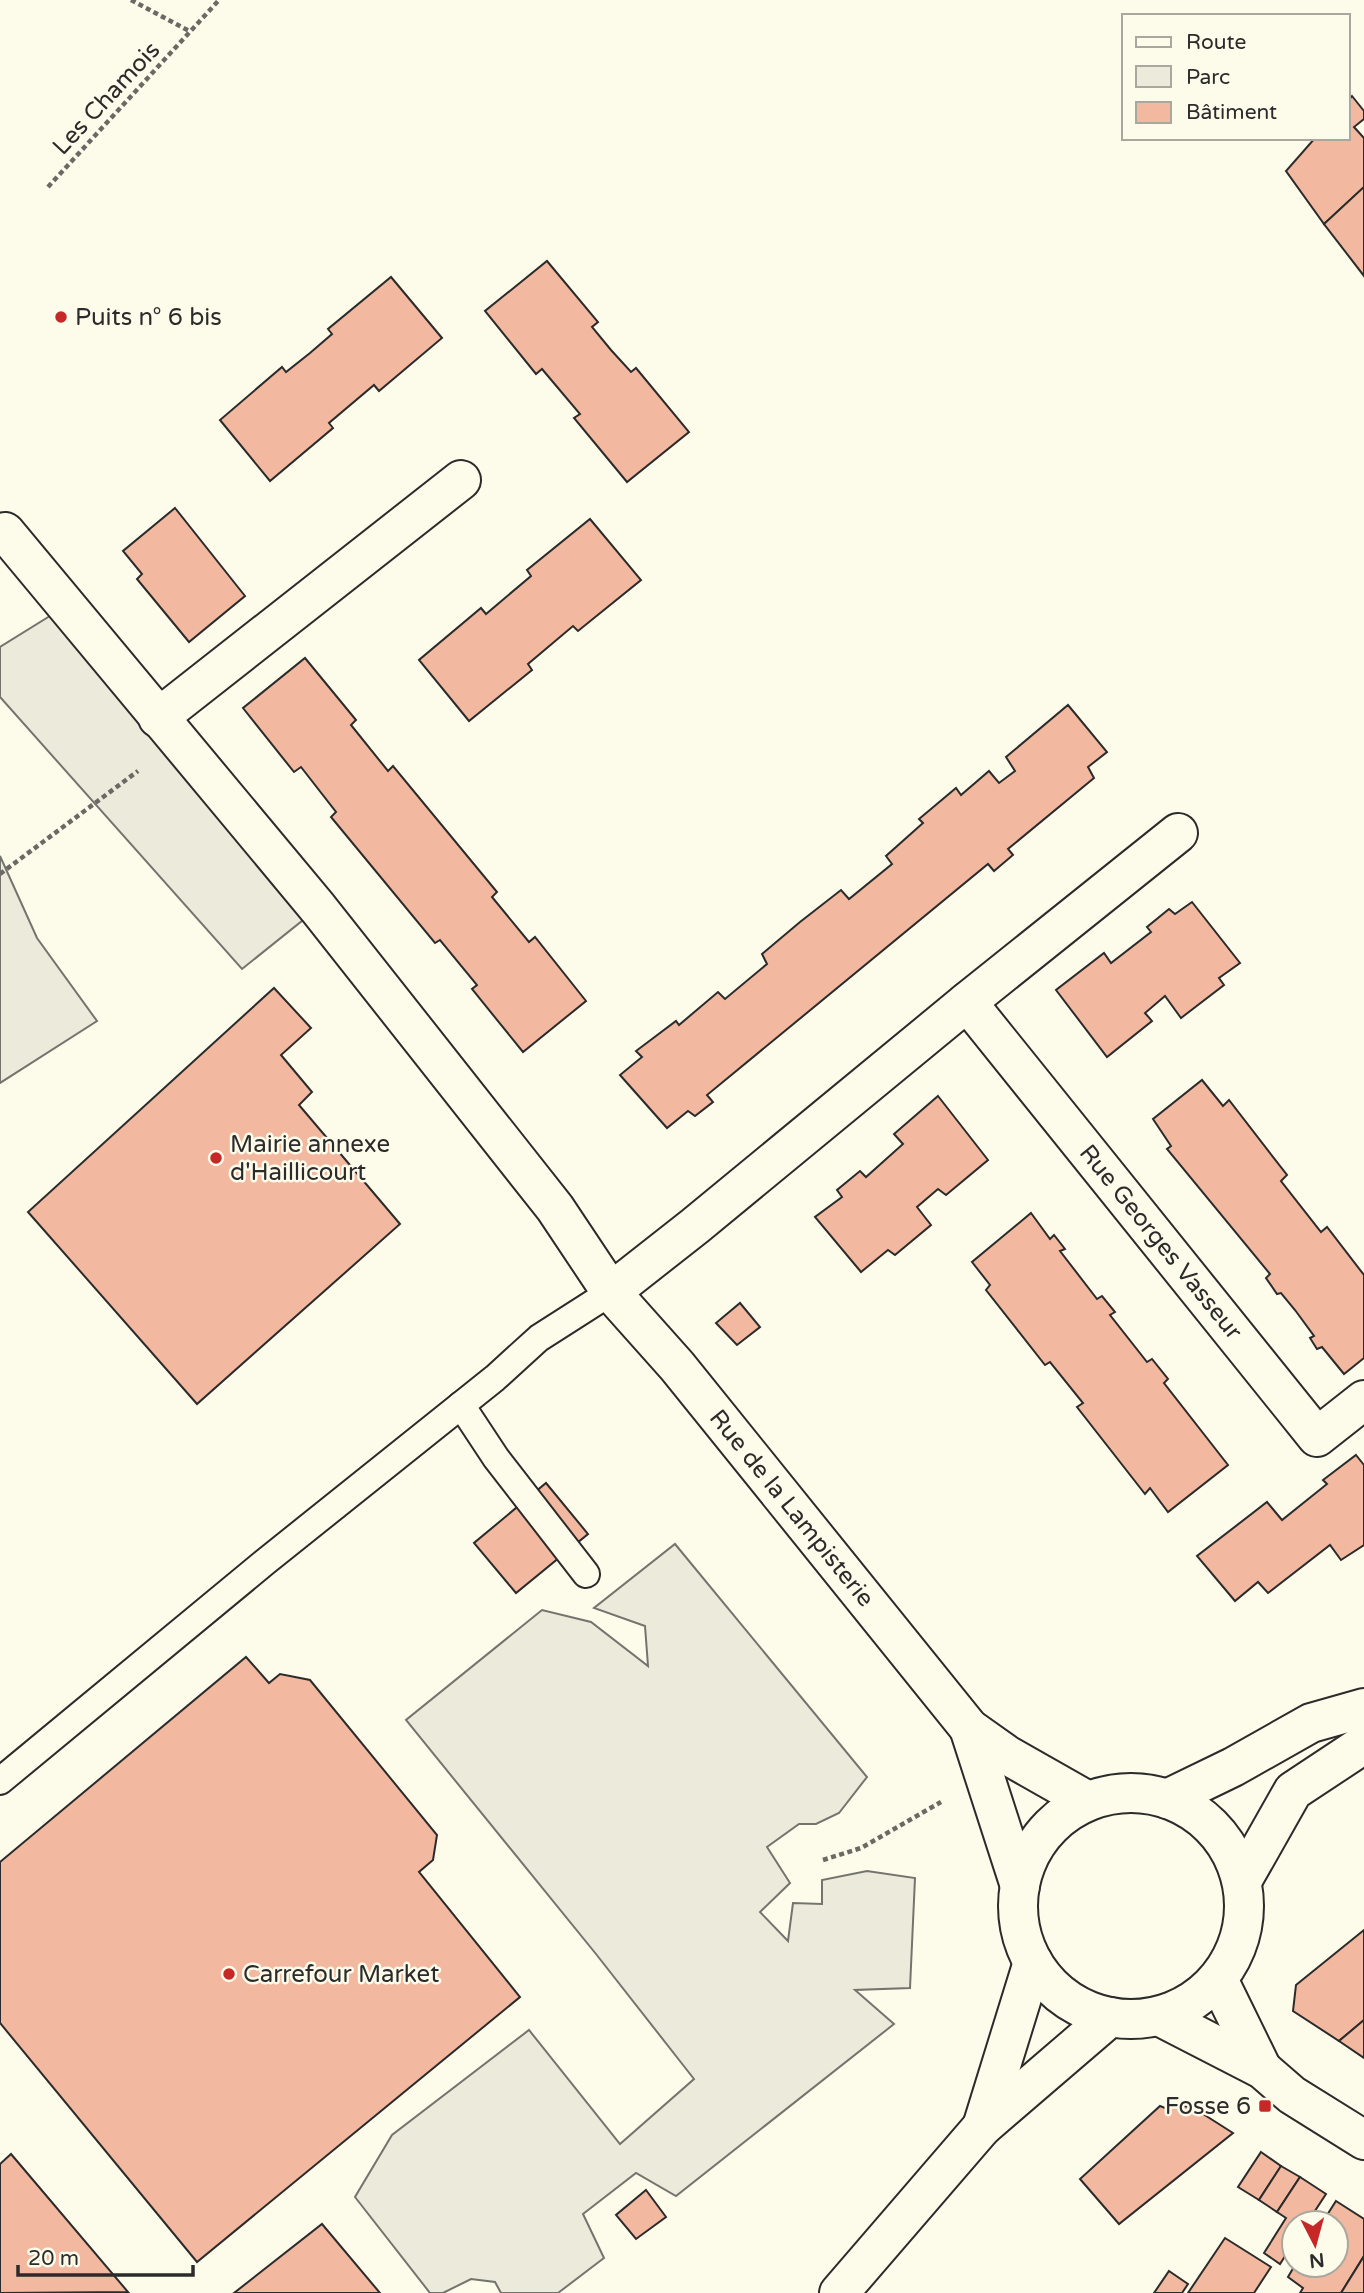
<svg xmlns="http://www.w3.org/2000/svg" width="1364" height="2293" viewBox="0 0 1364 2293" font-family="'Varela Round',sans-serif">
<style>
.green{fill:#ecebdb;stroke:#74746e;stroke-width:2}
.parking{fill:#eceadb;stroke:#74746e;stroke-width:2}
.building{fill:#f2b8a0;stroke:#2b2b2b;stroke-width:2}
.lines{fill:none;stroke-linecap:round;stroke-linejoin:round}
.lane-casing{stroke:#2b2b2b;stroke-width:30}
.street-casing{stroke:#2b2b2b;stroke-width:42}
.secondary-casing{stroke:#2b2b2b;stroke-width:42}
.path{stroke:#6a6964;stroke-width:4.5;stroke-dasharray:5 3.5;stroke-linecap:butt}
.lane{stroke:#fdfbea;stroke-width:26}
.street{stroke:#fdfbea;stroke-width:38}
.secondary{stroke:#fdfbea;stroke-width:38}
.poi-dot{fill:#c62828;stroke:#fdfbea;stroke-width:2.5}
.labels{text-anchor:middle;stroke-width:5;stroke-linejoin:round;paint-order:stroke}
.street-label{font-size:24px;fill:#2b2b2b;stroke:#fdfbea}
.poi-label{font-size:24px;fill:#2b2b2b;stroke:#fdfbea;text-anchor:start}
</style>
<rect width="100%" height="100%" fill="#fdfbea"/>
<polygon class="green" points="0,856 37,938 97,1021 0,1083"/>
<g class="parking">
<polygon points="66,606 318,908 242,969 0,697 0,647"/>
<polygon points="675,1544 867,1777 839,1813 816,1824 799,1824 767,1847 790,1883 760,1912 788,1941 793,1903 822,1904 822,1880 867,1871 915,1878 910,1988 855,1990 894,2024 676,2196 636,2173 583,2214 604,2258 558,2293 501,2293 495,2282 471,2279 443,2293 430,2293 355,2197 392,2135 529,2030 620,2144 694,2079 596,1954 406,1720 542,1610 591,1622 648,1666 645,1626 594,1608"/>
</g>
<g class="building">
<polygon points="1352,96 1364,111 1364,119 1354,127 1364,138 1364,187 1324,224 1286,171 1315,138 1348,138 1348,101"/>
<polygon points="1364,187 1364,276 1324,224"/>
<polygon points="547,261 598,322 592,327 611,350 631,372 636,368 689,432 627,482 574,418 580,414 542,369 536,374 485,311"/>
<polygon points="391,277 442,338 379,391 374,385 329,423 333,428 270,481 220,420 282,367 286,372 310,353 332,334 328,329"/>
<polygon points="175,508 245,596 189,642 137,579 142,574 123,551"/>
<polygon points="590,519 641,580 578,631 573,626 528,664 532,670 469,721 419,660 481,608 486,614 531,576 527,570"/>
<polygon points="305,658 356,720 351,725 388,771 393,766 497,892 492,897 529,942 535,937 586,1001 523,1052 472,989 477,985 440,940 435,943 331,817 336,812 301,767 294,772 243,708"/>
<polygon points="1068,705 1107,752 1088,767 1094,778 1008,849 1013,855 994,871 988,864 707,1095 713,1102 695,1116 688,1111 667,1128 620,1075 642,1057 636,1051 676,1021 679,1025 718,992 725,999 767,964 762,954 800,922 841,890 849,899 892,864 886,856 923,823 919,819 956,788 961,795 989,771 999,783 1015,771 1006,757"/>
<polygon points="1192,902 1240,963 1219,978 1224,985 1181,1018 1165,996 1145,1013 1152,1021 1107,1057 1056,990 1104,953 1111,963 1151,932 1147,927 1169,909 1175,914"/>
<polygon points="274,988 311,1028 281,1055 312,1092 299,1105 400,1224 197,1404 28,1212"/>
<polygon points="1202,1080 1223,1106 1229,1100 1287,1175 1281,1181 1321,1232 1327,1227 1364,1275 1364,1358 1344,1374 1322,1347 1317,1349 1310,1338 1314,1336 1295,1310 1281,1293 1277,1294 1266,1278 1270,1274 1167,1149 1171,1146 1153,1119"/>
<polygon points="938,1096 988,1160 946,1195 938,1189 917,1207 931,1225 895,1255 888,1250 861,1272 815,1217 842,1197 837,1190 860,1171 866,1177 903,1144 894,1134"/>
<polygon points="1031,1213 1050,1239 1054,1235 1065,1249 1060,1251 1097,1299 1102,1296 1115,1312 1110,1315 1147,1362 1152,1359 1168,1379 1164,1383 1228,1465 1168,1512 1150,1488 1145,1494 1077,1407 1083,1403 1050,1362 1045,1365 986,1290 990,1285 972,1262"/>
<polygon points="740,1303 760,1327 737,1345 716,1323"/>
<polygon points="1356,1455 1364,1465 1364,1545 1341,1560 1330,1545 1268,1593 1258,1582 1235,1601 1197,1556 1267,1502 1282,1520 1327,1484 1323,1480"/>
<polygon points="546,1483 588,1534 516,1593 474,1543"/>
<polygon points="246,1657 269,1683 280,1674 310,1680 437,1835 433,1860 419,1872 520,1997 197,2262 0,2023 0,1862"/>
<polygon points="1364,1930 1364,2020 1339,2041 1293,2011 1296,1985"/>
<polygon points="1364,2020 1364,2058 1339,2041"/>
<polygon points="1160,2106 1165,2108 1181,2106 1192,2107 1233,2133 1119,2224 1080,2179"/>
<polygon points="1261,2152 1281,2166 1259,2200 1238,2187"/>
<polygon points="11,2154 128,2292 0,2293 0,2164"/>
<polygon points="1281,2166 1300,2177 1277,2212 1259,2200"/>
<polygon points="1300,2177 1326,2194 1307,2223 1294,2223 1294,2242 1280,2264 1264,2253 1286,2218 1277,2212"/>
<polygon points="646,2190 666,2217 636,2239 616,2215"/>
<polygon points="1336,2201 1364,2219 1364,2256 1341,2293 1300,2293 1303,2288 1288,2277 1295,2265 1336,2265 1336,2223 1322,2223"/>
<polygon points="322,2224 380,2293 234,2293"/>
<polygon points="1225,2238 1271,2267 1254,2293 1188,2293"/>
<polygon points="1364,2256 1364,2293 1341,2293"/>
<polygon points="1169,2271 1188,2284 1182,2293 1154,2293"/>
</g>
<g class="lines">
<g class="lane-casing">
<g id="lane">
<polyline points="461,1405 496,1458 586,1574"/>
<polyline points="0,1781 265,1562 495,1378 539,1338 611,1292"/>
</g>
</g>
<g class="street-casing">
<g id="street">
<polyline points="5,532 318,908 555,1208 611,1292 677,1366 969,1728 1007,1755 1088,1801"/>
<polyline points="158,718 461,480"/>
<polyline points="967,1002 1317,1437 1364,1400"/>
<polyline points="611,1292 695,1226 967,1002 1178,833"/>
<polyline points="969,1728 1020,1886"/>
</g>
</g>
<g class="secondary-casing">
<g id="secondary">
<circle cx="1131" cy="1906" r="113"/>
<polyline points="1167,1799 1233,1767 1311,1723 1364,1708"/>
<polyline points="1242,1881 1293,1791 1364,1744"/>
<polyline points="1218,1979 1262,2069"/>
<polyline points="1159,2016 1262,2069 1292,2095 1364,2140"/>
<polyline points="982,2127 1033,1962"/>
<polyline points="839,2293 982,2127 1110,2017"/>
</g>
</g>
<g class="path">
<polyline points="131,0 191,32"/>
<polyline points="48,187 219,0"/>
<polyline points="0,874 138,771"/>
<polyline points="823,1860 861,1848 941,1802"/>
</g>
<use href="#lane" class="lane"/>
<use href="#street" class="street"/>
<use href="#secondary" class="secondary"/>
</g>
<g class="poi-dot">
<circle cx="61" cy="317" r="7"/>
<circle cx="216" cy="1158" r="7"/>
<circle cx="229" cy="1974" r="7"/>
<rect x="1258" y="2099" width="14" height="14" rx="3.5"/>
</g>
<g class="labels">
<g class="street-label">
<text transform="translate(106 98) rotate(-47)" y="8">Les Chamois</text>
<text transform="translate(1161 1242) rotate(51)" y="8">Rue Georges Vasseur</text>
<text transform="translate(792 1508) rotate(51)" y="8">Rue de la Lampisterie</text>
</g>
<g class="poi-label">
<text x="75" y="325">Puits n° 6 bis</text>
<text x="230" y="1152">Mairie annexe<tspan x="230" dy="28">d'Haillicourt</tspan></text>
<text x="243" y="1982">Carrefour Market</text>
<text x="1251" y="2114" text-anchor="end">Fosse 6</text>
</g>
</g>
<rect x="1122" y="14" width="228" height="126" fill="#fdfbea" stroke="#a9a89e" stroke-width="2"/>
<rect x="1136" y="37" width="35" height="10" fill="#fdfbea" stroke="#a9a89e" stroke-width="2"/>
<text x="1186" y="49" font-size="21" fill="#2b2b2b">Route</text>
<rect x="1136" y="66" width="35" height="21" fill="#ecebdb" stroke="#a9a89e" stroke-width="2"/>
<text x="1186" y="84" font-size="21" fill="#2b2b2b">Parc</text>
<rect x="1136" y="102" width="35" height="21" fill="#f2b8a0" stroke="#a9a89e" stroke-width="2"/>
<text x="1186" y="119" font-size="21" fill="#2b2b2b">Bâtiment</text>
<g transform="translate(1315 2244) rotate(174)"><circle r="33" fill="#fdfbea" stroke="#a9a89e" stroke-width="2"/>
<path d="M0-5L12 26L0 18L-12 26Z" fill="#c62828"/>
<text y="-10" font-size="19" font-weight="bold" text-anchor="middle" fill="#2b2b2b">N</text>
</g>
<path d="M18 2265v10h175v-10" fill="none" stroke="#2b2b2b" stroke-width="3.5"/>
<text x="28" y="2265" font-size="21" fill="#2b2b2b" stroke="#fdfbea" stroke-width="5" paint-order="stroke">20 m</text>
</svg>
